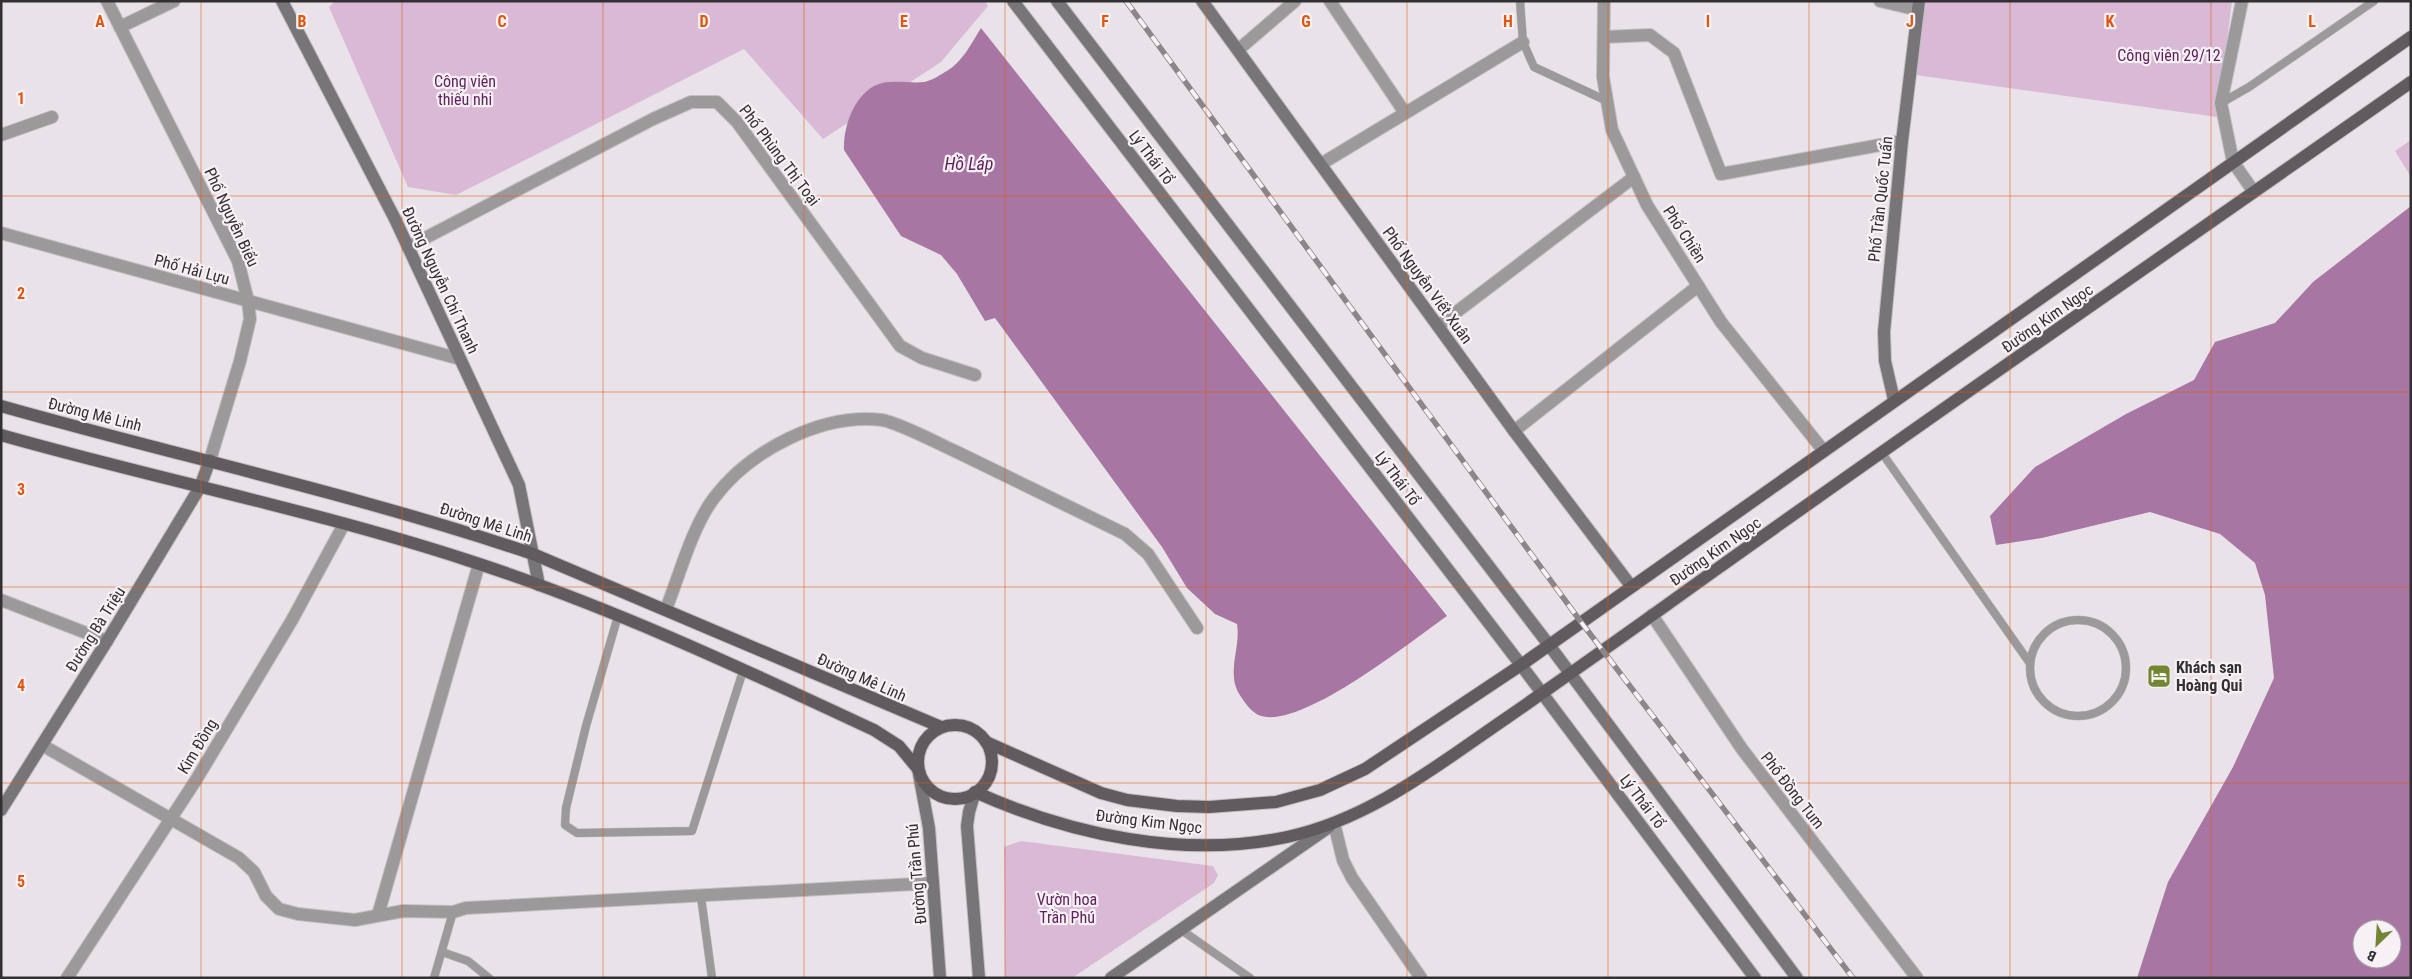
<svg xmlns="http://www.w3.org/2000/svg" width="2412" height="979" viewBox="0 0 2412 979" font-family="'Roboto Condensed',sans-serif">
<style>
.green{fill:#d9b9d6}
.water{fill:#a876a3;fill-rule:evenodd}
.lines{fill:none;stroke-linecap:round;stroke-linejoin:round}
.lane-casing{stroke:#c4bfc4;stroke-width:9}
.street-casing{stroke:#c4bfc4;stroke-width:14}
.secondary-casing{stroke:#c4bfc4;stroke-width:14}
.primary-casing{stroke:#c4bfc4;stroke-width:14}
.lane{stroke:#9c999b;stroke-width:8}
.street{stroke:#9c999b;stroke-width:12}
.secondary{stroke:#787578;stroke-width:12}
.primary{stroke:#5f5b5f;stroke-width:12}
.rail-casing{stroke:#8a868a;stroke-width:5.5}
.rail{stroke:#f7f1f6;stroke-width:4;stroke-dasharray:11;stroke-linecap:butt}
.grid{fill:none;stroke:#df570e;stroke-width:1;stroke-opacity:0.55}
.labels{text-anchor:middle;stroke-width:4.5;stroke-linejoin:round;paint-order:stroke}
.park-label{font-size:16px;fill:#5f225c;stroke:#f7f1f6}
.street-label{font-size:16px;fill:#323032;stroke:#f7f1f6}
.poi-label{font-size:16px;font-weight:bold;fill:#323032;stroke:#f7f1f6;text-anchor:start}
.water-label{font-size:18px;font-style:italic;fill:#60235d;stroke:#f7f1f6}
.grid-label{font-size:16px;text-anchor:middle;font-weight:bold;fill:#df570e;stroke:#f7f1f6;stroke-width:4.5;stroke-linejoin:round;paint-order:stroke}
</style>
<rect width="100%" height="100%" fill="#e9e3e9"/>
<g class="green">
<polygon points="335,1 985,1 988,6 941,62 823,139 744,49 456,195 408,187 329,7"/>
<polygon points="1925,1 2232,1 2217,117 1915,75"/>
<polygon points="2411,140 2411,177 2395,151"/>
<polygon points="1021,841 1213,866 1218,875 1214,883 1072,978 1005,978 1004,847"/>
</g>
<g class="water">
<path d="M 981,28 L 1447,616 C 1411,641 1304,728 1261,716 C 1251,713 1243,700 1238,692 C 1227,671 1241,646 1237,624 L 1215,614 L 1187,588 L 1162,547 L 995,318 L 985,321 L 957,274 L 941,255 L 901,236 L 844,150 C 843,128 853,98 874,86 C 889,78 908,84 924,82 C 930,81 939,76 945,72 C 962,63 971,44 981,28 Z"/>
<path d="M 2411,206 L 2411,978 L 2137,978 L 2168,882 L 2233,767 L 2274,678 L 2265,595 L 2255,563 L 2220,534 L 2150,512 L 2042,538 L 1996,545 L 1990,516 L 2035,467 L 2126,414 L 2194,380 L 2215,342 L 2275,323 L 2313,282 ZM 2362,929 L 2392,929 L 2392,959 L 2362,959 Z"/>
</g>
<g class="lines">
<g class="lane-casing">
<g id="lane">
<polyline points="1520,1 1523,42 1534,67 1607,101"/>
<polyline points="2221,103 2249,87 2374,1"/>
<polyline points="1882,453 2029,662"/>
<polyline points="618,616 586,726 566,808 565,825 577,833 692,831 743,671"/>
<circle cx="2078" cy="668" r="48"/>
<polyline points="701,897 712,978"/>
<polyline points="1180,929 1250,978"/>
<polyline points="442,952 468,961 489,978"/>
<polyline points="434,978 453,912"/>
</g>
</g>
<g class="street-casing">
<g id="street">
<polyline points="107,1 238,261 248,301 250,319 240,361 210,460"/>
<polyline points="1330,1 1405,113"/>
<polyline points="1604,1 1603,77 1612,130 1647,205 1721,322 1823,450"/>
<polyline points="1880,1 1918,10"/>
<polyline points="2242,1 2221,103 2233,162 2254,192"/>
<polyline points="120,27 174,1"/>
<polyline points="1604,37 1650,35 1674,53 1721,174 1902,141"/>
<polyline points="1238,50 1295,1"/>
<polyline points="1,135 52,117"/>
<polyline points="1321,164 1523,42"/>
<polyline points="1,233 460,359"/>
<polyline points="408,247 653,119 691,102 717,102 737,122 900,346 922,358 975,375"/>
<polyline points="1438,326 1634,177"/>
<polyline points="1514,431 1698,286"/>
<polyline points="1,600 107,641"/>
<path d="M 666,609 C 680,574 692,527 714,498 C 750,450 822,413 882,420 C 900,423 941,445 959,453 C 1014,480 1070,507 1125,534 L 1148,554 L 1197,628"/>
<polyline points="1652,615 1742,749 1917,978"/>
<polyline points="42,745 239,858 254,872 266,896 279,909 298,914 355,920 403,911 453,912 466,908 933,883"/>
<polyline points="1334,823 1343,860 1352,878 1421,978"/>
<polyline points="378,915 479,564"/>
<polyline points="67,978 196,780 292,620 344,524"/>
</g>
</g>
<g class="secondary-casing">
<g id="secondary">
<polyline points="282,1 395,219 519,485 539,585"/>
<polyline points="1013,1 1521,665 1755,978"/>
<polyline points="1057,1 1549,645 1797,978"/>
<polyline points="1202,1 1514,431 1631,586"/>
<polyline points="1894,400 1885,361 1884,332 1902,141 1919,1"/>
<polyline points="918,769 929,828 940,978"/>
<polyline points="975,792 969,812 967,826 979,978"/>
<polyline points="1,810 107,641 200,487 210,460"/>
<polyline points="1111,978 1329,827"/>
</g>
</g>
<g class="primary-casing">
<g id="primary">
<path d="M 1,406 C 178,456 359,495 533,554 L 941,727"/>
<path d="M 1,435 C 156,479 314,510 467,560 C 607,605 741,668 874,730 L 899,746 L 918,769"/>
<circle cx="955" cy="762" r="37"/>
<polyline points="986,742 1101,793 1127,800 1177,806 1209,807 1276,802 1320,790 1365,769 1521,665 2411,37"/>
<path d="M 975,792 C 1071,835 1184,859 1287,837 C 1371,819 1439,764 1508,717 C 1577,669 1646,620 1714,571 C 1945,406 2179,245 2411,82"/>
</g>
</g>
<use href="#lane" class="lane"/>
<use href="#street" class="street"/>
<use href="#secondary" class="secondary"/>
<use href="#primary" class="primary"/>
<g class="rail-casing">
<polyline id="rail" points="1126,1 1581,622 1853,978"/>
</g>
<use href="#rail" class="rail"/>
</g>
<path class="grid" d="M 201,1 L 201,978M 402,1 L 402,978M 603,1 L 603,978M 804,1 L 804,978M 1005,1 L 1005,978M 1206,1 L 1206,978M 1407,1 L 1407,978M 1608,1 L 1608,978M 1809,1 L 1809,978M 2010,1 L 2010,978M 2211,1 L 2211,978M 1,196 L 2411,196M 1,392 L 2411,392M 1,587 L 2411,587M 1,783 L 2411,783"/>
<defs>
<g id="hotel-square" transform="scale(1.25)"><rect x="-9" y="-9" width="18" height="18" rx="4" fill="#748534" stroke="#f7f1f6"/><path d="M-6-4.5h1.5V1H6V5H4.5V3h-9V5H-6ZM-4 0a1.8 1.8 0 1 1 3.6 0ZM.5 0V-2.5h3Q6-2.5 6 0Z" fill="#fff"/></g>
</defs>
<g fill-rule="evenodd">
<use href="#hotel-square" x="2159" y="676"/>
</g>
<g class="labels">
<g class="park-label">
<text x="2169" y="61">Công viên 29/12</text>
<text x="465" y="87">Công viên<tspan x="465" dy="18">thiếu nhi</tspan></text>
<text x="1067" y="905">Vườn hoa<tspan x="1067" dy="18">Trần Phú</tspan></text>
</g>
<g class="street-label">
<text transform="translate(780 155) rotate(53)" y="6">Phố Phùng Thị Toại</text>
<text transform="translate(1152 157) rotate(53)" y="6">Lý Thái Tổ</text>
<text transform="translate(1880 199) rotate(-84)" y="6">Phố Trần Quốc Tuấn</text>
<text transform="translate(232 217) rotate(65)" y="6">Phố Nguyễn Biểu</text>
<text transform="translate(1685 234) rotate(57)" y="6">Phố Chiền</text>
<text transform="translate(192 269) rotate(15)" y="6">Phố Hải Lựu</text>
<text transform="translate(441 280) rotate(65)" y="6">Đường Nguyễn Chí Thanh</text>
<text transform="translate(1428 285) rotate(54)" y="6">Phố Nguyễn Viết Xuân</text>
<text transform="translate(2047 318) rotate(-35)" y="6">Đường Kim Ngọc</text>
<text transform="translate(95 414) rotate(14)" y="6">Đường Mê Linh</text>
<text transform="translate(1398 478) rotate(53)" y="6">Lý Thái Tổ</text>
<text transform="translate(486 522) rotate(18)" y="6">Đường Mê Linh</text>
<text transform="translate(1715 551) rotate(-35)" y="6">Đường Kim Ngọc</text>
<text transform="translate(95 629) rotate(-58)" y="6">Đường Bà Triệu</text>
<text transform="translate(862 677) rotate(24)" y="6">Đường Mê Linh</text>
<text transform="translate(197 746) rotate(-59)" y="6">Kim Đồng</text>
<text transform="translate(1793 790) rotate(52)" y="6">Phố Đồng Tum</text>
<text transform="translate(1643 801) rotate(53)" y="6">Lý Thái Tổ</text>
<text transform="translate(1149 821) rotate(7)" y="6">Đường Kim Ngọc</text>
<text transform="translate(916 874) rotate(-95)" y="6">Đường Trần Phú</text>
</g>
<g class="poi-label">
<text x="2176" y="673">Khách sạn<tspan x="2176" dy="18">Hoàng Qui</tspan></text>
</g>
<g class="water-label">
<text x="969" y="170">Hồ Láp</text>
</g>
</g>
<g class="grid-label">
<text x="100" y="27">A</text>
<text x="302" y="27">B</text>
<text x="502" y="27">C</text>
<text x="704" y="27">D</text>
<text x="904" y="27">E</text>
<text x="1105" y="27">F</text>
<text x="1306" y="27">G</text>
<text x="1508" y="27">H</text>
<text x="1708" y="27">I</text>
<text x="1910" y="27">J</text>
<text x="2110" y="27">K</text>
<text x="2312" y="27">L</text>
<text x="21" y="104">1</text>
<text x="21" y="299">2</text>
<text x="21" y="495">3</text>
<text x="21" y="691">4</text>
<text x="21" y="887">5</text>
</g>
<rect width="2412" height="979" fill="none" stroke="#323032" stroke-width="5"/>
<g transform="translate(2377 944) rotate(205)"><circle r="24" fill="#f7f1f6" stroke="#a8a4a8"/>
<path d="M0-4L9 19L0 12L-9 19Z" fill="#748534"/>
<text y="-8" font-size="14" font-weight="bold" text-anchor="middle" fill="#323032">B</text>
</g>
</svg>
